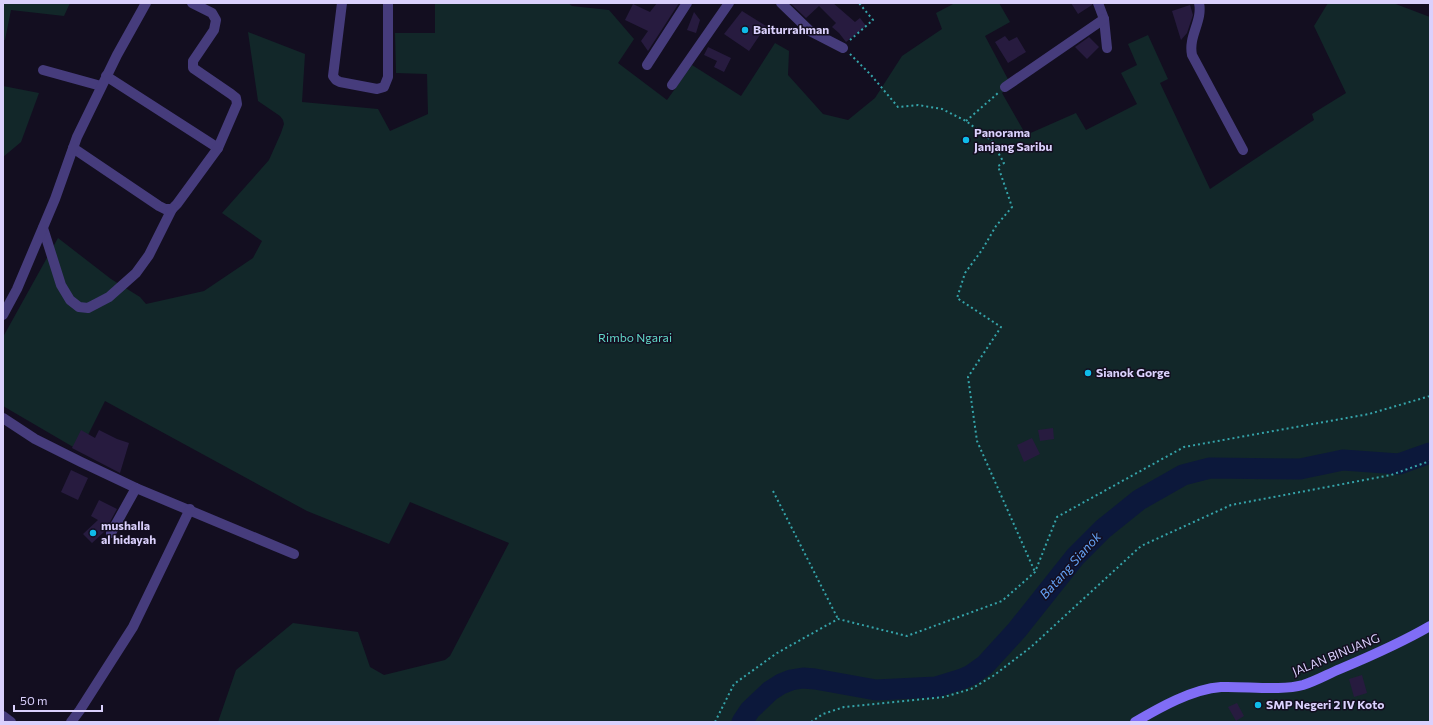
<svg xmlns="http://www.w3.org/2000/svg" width="1433" height="725" viewBox="0 0 1433 725" font-family="Commissioner,sans-serif">
<style>
.green{fill:#122729}
.lines{fill:none;stroke-linecap:round;stroke-linejoin:round}
.river{stroke:#0c183b;stroke-width:21}
.building{fill:#271b3f}
.path{stroke:#35a4aa;stroke-width:2;stroke-dasharray:2 3;stroke-linecap:butt}
.minor{stroke:#463c7c;stroke-width:10}
.secondary{stroke:#806df6;stroke-width:10}
.poi-dot{fill:#0fbbe9;stroke:#130e20;stroke-width:1.5}
.labels{text-anchor:middle;stroke-width:3;stroke-linejoin:round;paint-order:stroke}
.poi-label{font-size:12px;font-weight:bold;fill:#dad0fc;stroke:#130e20;text-anchor:start}
.park-label{font-size:12px;fill:#61d7c7;stroke:#130e20}
.street-label{font-size:12px;fill:#dad0fc;stroke:#130e20}
.water-label{font-size:13px;font-style:italic;fill:#64a2f5;stroke:#130e20}
</style>
<rect width="100%" height="100%" fill="#130e20"/>
<g class="green">
<polygon points="3,3 70,3 64,16 11,10 5,40 3,40"/>
<polygon points="435,3 568,3 572,6 609,10 634,39 618,63 667,100 692,65 741,96 775,43 789,51 788,75 823,114 848,120 875,98 902,56 942,29 936,13 955,3 999,3 1010,22 985,36 1011,85 1002,93 1026,135 1076,113 1086,130 1137,104 1121,73 1137,65 1128,44 1148,35 1168,79 1160,83 1210,189 1314,120 1312,114 1346,93 1314,26 1328,3 1393,3 1430,17 1430,722 218,722 236,670 293,623 358,632 370,667 384,675 445,660 450,656 509,543 410,502 389,544 307,511 105,401 80,451 3,406 3,337 58,238 111,279 140,297 146,304 204,291 253,258 262,241 222,213 269,160 281,133 284,124 283,120 280,116 258,101 248,32 305,54 302,102 378,109 390,131 428,114 427,74 396,73 395,33 435,33"/>
<polygon points="3,86 39,93 21,142 3,157"/>
</g>
<g class="lines">
<polyline class="river" points="742,722 750,710 770,691 781,684 791,680 803,678 815,679 876,690 936,687 962,679 971,675 985,665 1017,630 1075,557 1103,529 1139,500 1183,475 1210,468 1300,469 1343,460 1399,464 1430,453"/>
</g>
<g class="building">
<polygon points="657,3 679,3 648,51 641,41 648,31 625,20 633,4 650,12"/>
<polygon points="790,3 833,3 855,22 860,18 866,26 846,42 839,33 832,27 836,23 819,6 806,18"/>
<polygon points="1071,3 1092,3 1092,5 1078,14"/>
<polygon points="1190,5 1193,15 1187,33 1181,40 1172,11"/>
<polygon points="742,11 766,26 749,51 724,34"/>
<polygon points="694,12 700,20 696,33 687,30"/>
<polygon points="1005,36 1009,41 1017,37 1026,52 1008,63 995,42"/>
<polygon points="1089,37 1099,47 1087,59 1075,47"/>
<polygon points="708,47 731,58 724,72 714,67 717,61 704,55"/>
<polygon points="1053,428 1054,439 1040,441 1038,430"/>
<polygon points="81,430 95,438 99,430 117,439 129,443 120,473 72,448"/>
<polygon points="1032,438 1040,454 1024,462 1017,445"/>
<polygon points="71,470 88,478 78,500 61,492"/>
<polygon points="99,500 117,509 105,531 92,543 83,534 98,520 91,516"/>
<polygon points="1362,675 1367,693 1354,697 1349,679"/>
<polygon points="1237,703 1244,716 1236,721 1228,707"/>
</g>
<g class="lines">
<g class="path">
<polyline points="850,40 873,20 859,3"/>
<polyline points="850,54 871,75 898,107 918,105 942,109 966,121 991,140 1004,163 998,166 1012,207 996,226 982,250 965,273 957,298 1001,327 968,377 977,441 1035,572"/>
<polyline points="966,121 998,93"/>
<polyline points="773,491 838,619"/>
<polyline points="715,722 734,684 777,653 838,619 907,636 1002,601 1035,572 1057,517 1184,447 1369,414 1430,396"/>
<polyline points="811,722 823,714 844,707 944,697 971,689 993,676 1031,647 1141,546 1231,505 1391,475 1430,461"/>
</g>
<g class="minor">
<polyline points="342,3 333,76 336,80 340,82 377,89 384,87 388,77 388,3"/>
<polyline points="781,3 810,31 843,48"/>
<polyline points="1098,3 1104,19 1107,48"/>
<path d="M 1199,3 C 1203,21 1188,36 1192,55 L 1243,150"/>
<polyline points="647,65 687,3"/>
<polyline points="43,70 101,86"/>
<polyline points="106,76 218,148"/>
<polyline points="672,85 729,3"/>
<polyline points="1005,87 1104,19"/>
<polyline points="73,148 159,206 165,209 172,209 177,204 218,148 237,104 236,98 231,94 193,68 193,61 214,30 216,20 212,13 192,3"/>
<polyline points="43,228 61,285 70,300 79,307 88,308 109,297 136,273 149,255 172,209"/>
<polyline points="3,315 17,289 55,199 77,137 117,55 146,3"/>
<polyline points="3,418 35,439 81,462 136,488 294,554"/>
<polyline points="111,533 136,488"/>
<polyline points="3,716 11,722"/>
<polyline points="71,722 80,710 133,627 190,509"/>
</g>
<path class="secondary" d="M 1135,722 C 1159,708 1192,689 1221,687 C 1246,686 1281,691 1303,685 C 1316,681 1328,674 1340,669 C 1371,656 1401,643 1430,626"/>
</g>
<g class="poi-dot">
<circle cx="745" cy="30" r="4"/>
<circle cx="966" cy="140" r="4"/>
<circle cx="1088" cy="373" r="4"/>
<circle cx="93" cy="533" r="4"/>
<circle cx="1258" cy="705" r="4"/>
</g>
<g class="labels">
<g class="poi-label">
<text x="753" y="34">Baiturrahman</text>
<text x="974" y="137">Panorama<tspan x="974" dy="14">Janjang Saribu</tspan></text>
<text x="1096" y="377">Sianok Gorge</text>
<text x="101" y="530">mushalla<tspan x="101" dy="14">al hidayah</tspan></text>
<text x="1266" y="709">SMP Negeri 2 IV Koto</text>
</g>
<g class="park-label">
<text x="635" y="342">Rimbo Ngarai</text>
</g>
<g class="street-label">
<text transform="translate(1336 655) rotate(-22)" y="4">JALAN BINUANG</text>
</g>
<g class="water-label">
<text transform="translate(1070 565) rotate(-48)" y="5">Batang Sianok</text>
</g>
</g>
<rect width="1433" height="725" fill="none" stroke="#dad0fc" stroke-width="8"/>
<path d="M14 705v6h88v-6" fill="none" stroke="#dad0fc" stroke-width="2"/>
<text x="20" y="705" font-size="12" fill="#dad0fc" stroke="#130e20" stroke-width="3" paint-order="stroke">50 m</text>
</svg>
